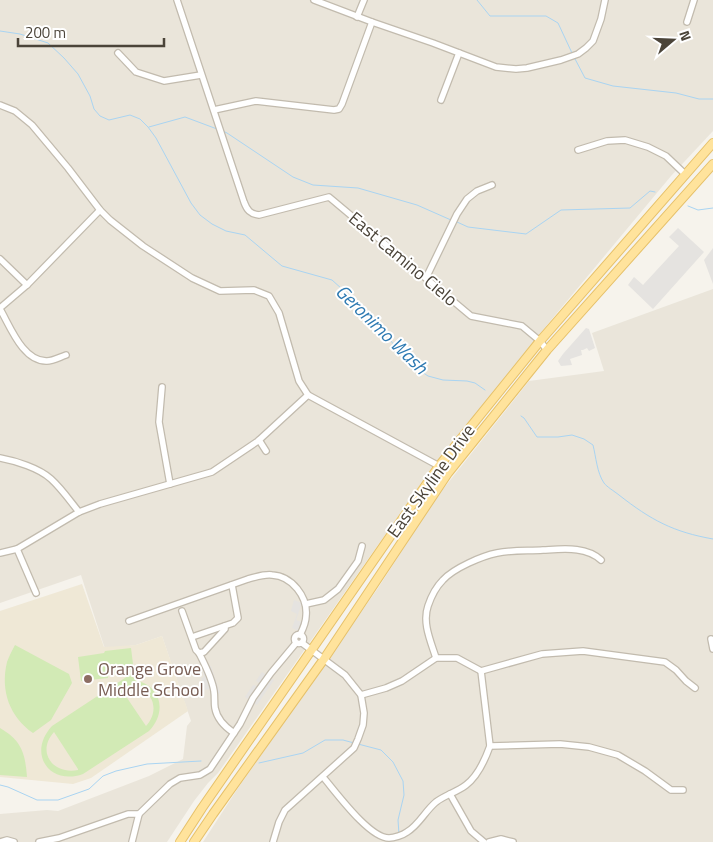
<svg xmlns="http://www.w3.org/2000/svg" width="713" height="842" viewBox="0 0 713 842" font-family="'Titillium Web',sans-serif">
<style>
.residential{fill:#eae5da}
.education{fill:#efe8d6}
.green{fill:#d2eab5;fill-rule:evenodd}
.parking{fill:#e5e3e0}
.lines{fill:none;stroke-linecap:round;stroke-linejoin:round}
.stream{stroke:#a9d4f2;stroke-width:1}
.minor-casing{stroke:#c2bbae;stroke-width:8}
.major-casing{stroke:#e6c16a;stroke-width:10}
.minor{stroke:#fff;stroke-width:5.5}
.major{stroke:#ffe39c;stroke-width:8}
.education-dot{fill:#8d6e63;stroke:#fff;stroke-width:2}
.labels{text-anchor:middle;stroke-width:4;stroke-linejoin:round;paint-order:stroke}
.street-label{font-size:18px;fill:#4b4439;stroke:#fff}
.education-label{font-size:18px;fill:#785e54;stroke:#fff;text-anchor:start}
.water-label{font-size:19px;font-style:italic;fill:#2e7ab2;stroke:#fff}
</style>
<rect width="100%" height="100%" fill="#f6f3ec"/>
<g class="residential">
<polygon points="0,0 713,0 713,131 671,176 547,325 432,468 218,773 208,783 194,801 167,842 0,842 0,814 47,810 58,811 149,776 183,759 187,726 191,721 162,636 136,645 105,649 81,575 0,603"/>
<polygon points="713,289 713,842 203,842 238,788 378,588 436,498 529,381 604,371 592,333"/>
</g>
<polygon class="education" points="82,584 104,647 136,645 162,636 188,711 91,778 73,784 0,777 0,611"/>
<g class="green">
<path d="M 15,645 L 69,674 L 72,683 L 51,720 L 33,733 C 10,717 0,691 7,662 C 9,656 12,651 15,645 Z"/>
<polygon points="131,648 134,672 108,675 108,678 81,681 78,657 104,653 105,651"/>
<path d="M 131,674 L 135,680 C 162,686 167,712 149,731 L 83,774 C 49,786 27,753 52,726 ZM 127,686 C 151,686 162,708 146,726 L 121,689 ZM 54,732 L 78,769 L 78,770 C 53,775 36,752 54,732 Z"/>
<path d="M 0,728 C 22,741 25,753 27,777 L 0,775 Z"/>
</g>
<g class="parking">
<polygon points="678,228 704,252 653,309 628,285 634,277 643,285 679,246 669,237"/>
<polygon points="713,248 713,284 704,260"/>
<polygon points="586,328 589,329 595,348 589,351 587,348 583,350 581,350 582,355 570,359 572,365 561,366 558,361 563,354"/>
<polygon points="294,600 302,603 296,620 302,622 299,631 292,628 297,614 291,611"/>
<polygon points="211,666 220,693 212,696 210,689 205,690 201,678 204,677 202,669"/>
<polygon points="262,672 274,680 257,705 245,697 253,685 257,686 259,683 256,681"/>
</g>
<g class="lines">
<g class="stream">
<polyline points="477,0 490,16 546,16 558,23 572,53"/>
<polyline points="0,31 20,34 48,43 64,58 78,74 90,96 94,109 100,116 109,120 130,115 140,119 148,127 156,138 191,203 200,215 212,224 226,231 245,235 282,266 332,280 342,289 376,326 419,370 428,376 443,380 467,381 475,383 485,390"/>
<polyline points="574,57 585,78 613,86 676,93 699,99 713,99"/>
<polyline points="149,127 185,117 217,129"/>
<polyline points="223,131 227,133 293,177 313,185 358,188 417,205 451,220"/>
<polyline points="688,206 698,210 713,208"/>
<polyline points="457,222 468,227 526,234 561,210 630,208 650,191 655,192"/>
<path d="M 521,416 L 524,418 L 537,437 L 558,437 L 572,435 L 584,439 L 593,445 C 596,457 597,473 604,483 C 607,487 614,491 619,495 C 651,520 673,532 713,539"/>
<polyline points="358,744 381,750 393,762 403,781 404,795 398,820 399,834"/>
<polyline points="259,763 303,753 325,740 343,740 354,743"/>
<polyline points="0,785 8,787 37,800 58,800 89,789 103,776 116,771 147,764 201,761"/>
</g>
<g class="minor-casing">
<g id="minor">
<path d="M 177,0 L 244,202 C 247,210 250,214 259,215 L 329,197 L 471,316 L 522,326 L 540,341 L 547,350"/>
<polyline points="314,0 372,22 433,43 496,67 516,69 527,68 561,60 578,54 586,48 593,41 601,19 605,0"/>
<polyline points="357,17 364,0"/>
<polyline points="687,22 694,0"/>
<polyline points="118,53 136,72 164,81 201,75"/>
<polyline points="441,100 459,53"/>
<polyline points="0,105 15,111 32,125 68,168 100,210 110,220 143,246 192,278 220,291 254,290 269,296 279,313 299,381 308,395 439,466 448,473"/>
<polyline points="214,110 256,101 334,110 339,109 342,104 372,22"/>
<polyline points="578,150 607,141 625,140 648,147 666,156 686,175"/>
<polyline points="0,259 27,285"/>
<polyline points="426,278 457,214 467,199 477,191 492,185"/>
<polyline points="0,308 27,285 100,210"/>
<path d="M 0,309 C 10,326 23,362 47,361 C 53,361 60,357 66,355"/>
<polyline points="162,387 159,422 170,484"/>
<polyline points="259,440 266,451"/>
<path d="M 0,458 C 16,461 39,468 51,479 C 62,489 70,501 79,512"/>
<polyline points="17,549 36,593"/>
<polyline points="0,553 17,549 79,512 100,504 212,472 258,441 308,395"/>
<polyline points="306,604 324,600 338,589 358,561 362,546"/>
<path d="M 182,611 L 196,650 L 199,653 C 205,665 212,678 214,691 C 215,697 214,702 215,708 C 217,719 225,727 234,733"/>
<path d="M 129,621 L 248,579 C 256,577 264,574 272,575 C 292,576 308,597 306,616 C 306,623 303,629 300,635"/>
<circle cx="299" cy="639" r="4.5"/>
<polyline points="192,637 233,623 238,618 232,585"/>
<polyline points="711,639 713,649"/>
<polyline points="199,653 204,652 225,629 225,626"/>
<path d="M 436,658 C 431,642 422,623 428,606 C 431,597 436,587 443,580 C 454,568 482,556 497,553 C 512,550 528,551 543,550 C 563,549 586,546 601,560"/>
<polyline points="481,671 542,654 583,651 665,662 676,670 686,681 695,688"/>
<polyline points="361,695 386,688 402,681 436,658 457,658 481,671"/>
<polyline points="490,746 560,744 589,747 618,755 645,771 671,790 683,790"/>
<path d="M 323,777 C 336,792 369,838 389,838 C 394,838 403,835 407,832 C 419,825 425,811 436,802 C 445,795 457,792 466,785 C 478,776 485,760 490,746 L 481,671"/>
<polyline points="450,794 471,831 484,842"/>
<polyline points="0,842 7,840 14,842"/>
<polyline points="39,842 59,838 128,814 139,814 170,784 180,778 200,775 210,769 240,724 253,698 271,673 296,643"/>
<polyline points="132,842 139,814"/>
<polyline points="273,842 279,822 285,810 354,748 358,739 363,725 364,713 361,695 345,675 302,643"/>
<polyline points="489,842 501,839 513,842"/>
</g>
</g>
<g class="major-casing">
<g id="major">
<polyline points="180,842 202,808 439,466 540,341 713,143"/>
<polyline points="194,842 213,814 324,659 448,473 547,350 713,164"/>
</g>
</g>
<use href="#minor" class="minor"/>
<use href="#major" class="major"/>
</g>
<circle class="education-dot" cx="88" cy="679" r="5"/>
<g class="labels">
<g class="street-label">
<text transform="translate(403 259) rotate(40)" y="6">East Camino Cielo</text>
<text transform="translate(431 481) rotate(-54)" y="6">East Skyline Drive</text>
</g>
<g class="education-label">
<text x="98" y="675">Orange Grove<tspan x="98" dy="21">Middle School</tspan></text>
</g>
<g class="water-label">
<text transform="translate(382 329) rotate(44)" y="7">Geronimo Wash</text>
</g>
</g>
<g transform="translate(673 40) rotate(71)" stroke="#ffffff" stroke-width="4" paint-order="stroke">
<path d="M0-4L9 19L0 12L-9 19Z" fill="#4b4439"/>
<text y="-8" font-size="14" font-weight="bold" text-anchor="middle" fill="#4b4439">N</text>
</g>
<path d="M18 38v8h146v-8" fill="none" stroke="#4b4439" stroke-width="2.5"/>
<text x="25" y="38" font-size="15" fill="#4b4439" stroke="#ffffff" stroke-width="4" paint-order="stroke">200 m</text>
</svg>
